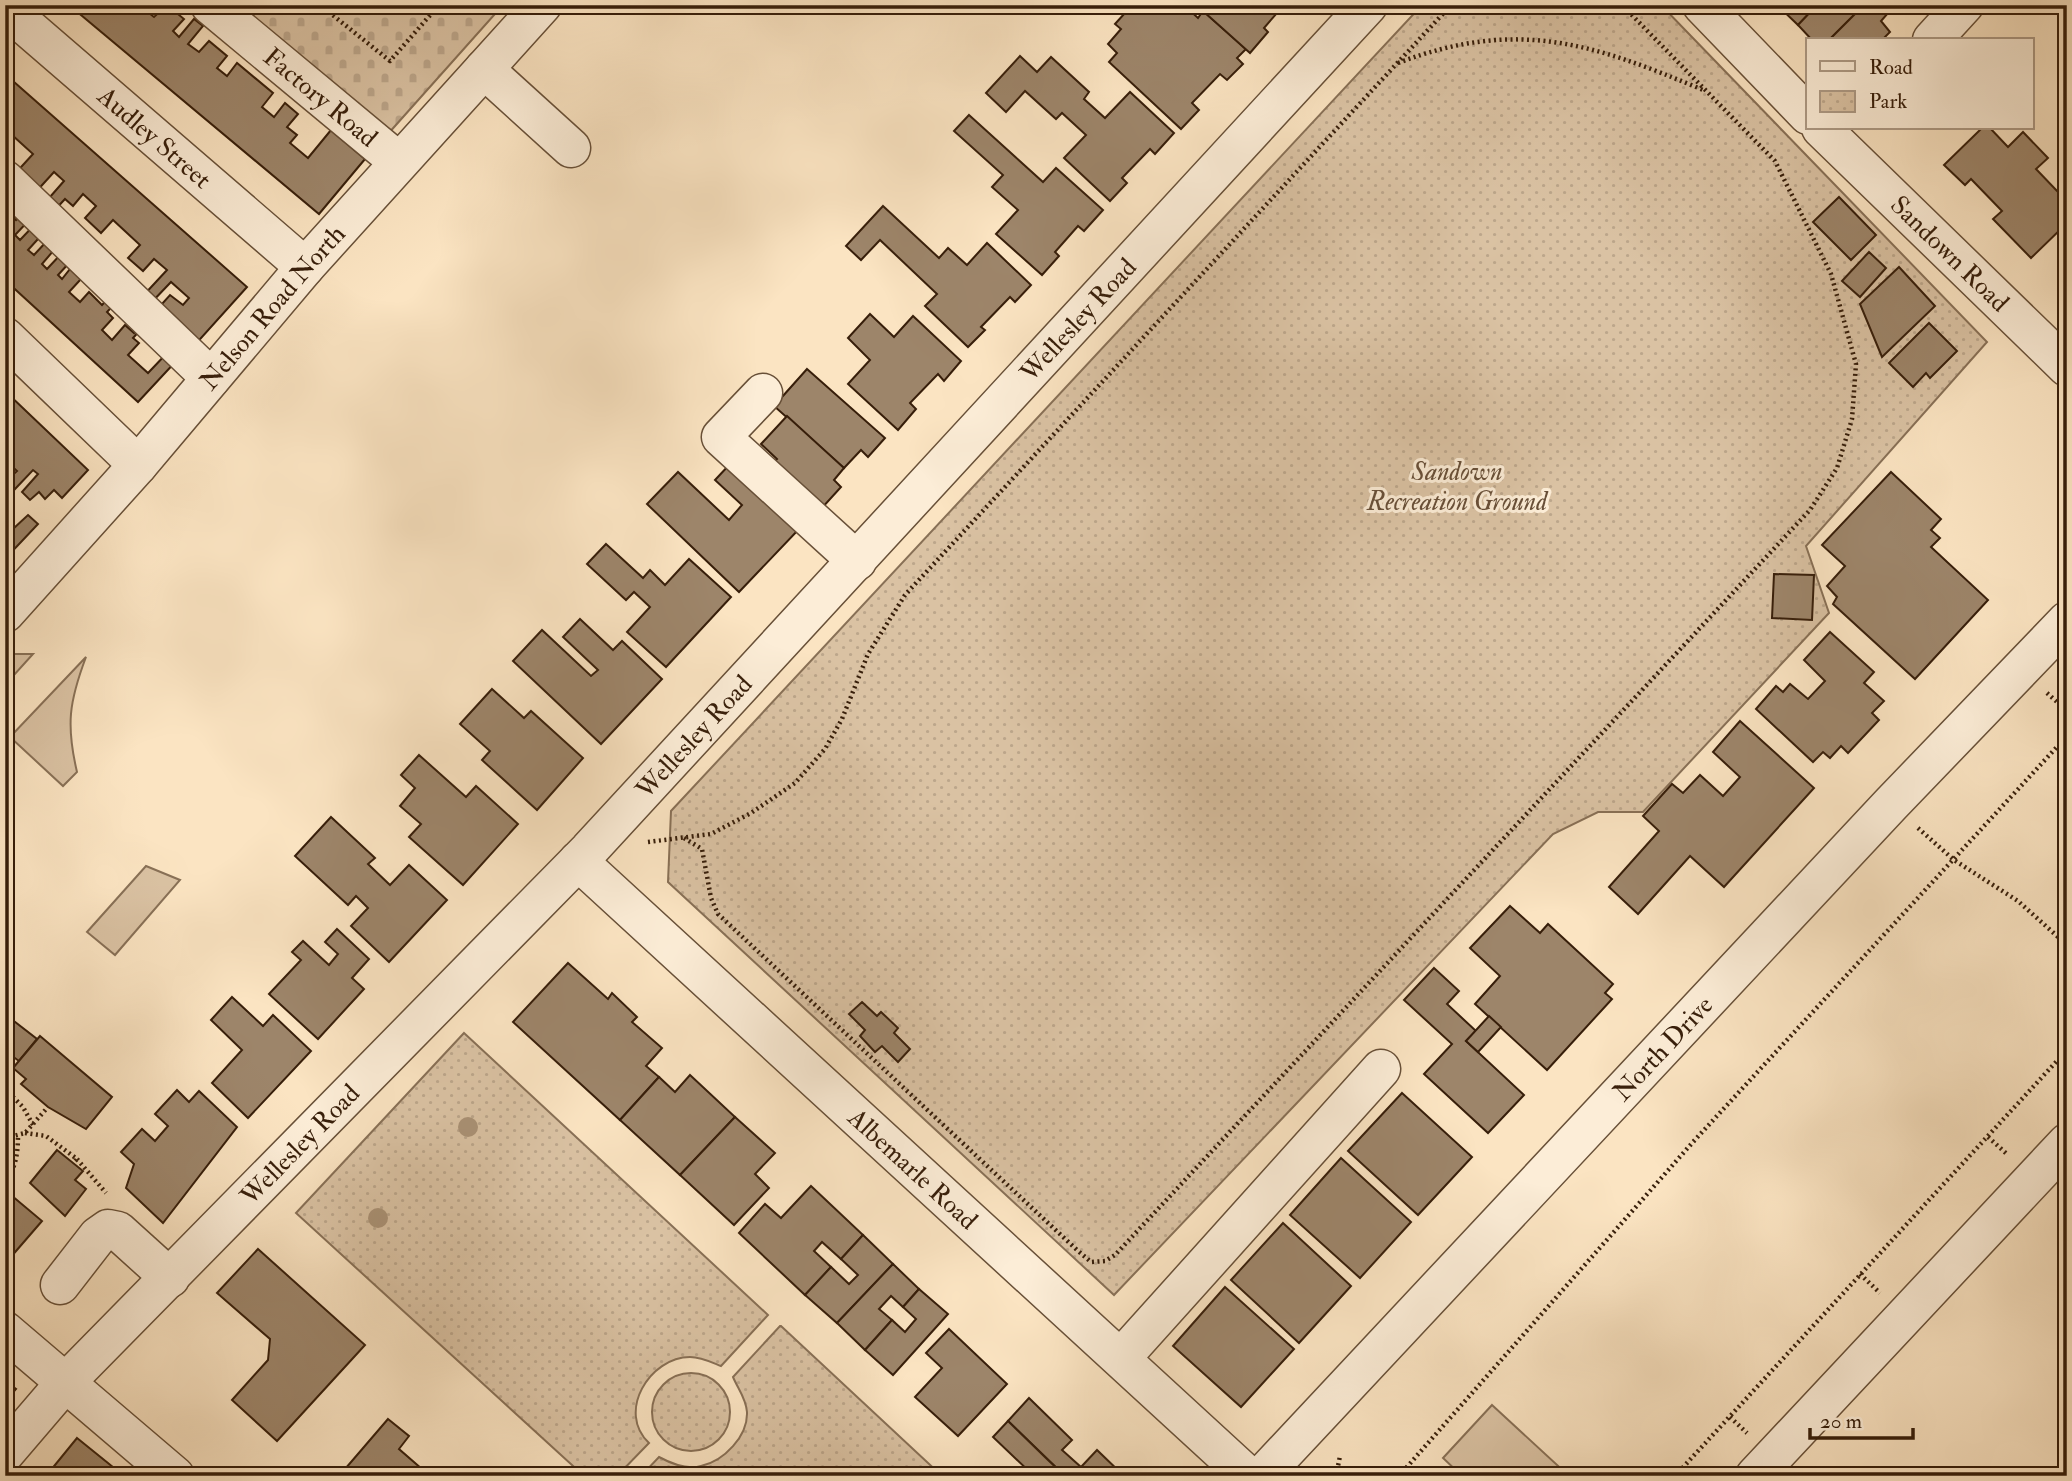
<svg xmlns="http://www.w3.org/2000/svg" width="2072" height="1481" viewBox="0 0 2072 1481" font-family="'IM FELL Double Pica',serif">
<style>
.grass{fill:#dac2a3;stroke:#887056;stroke-width:2}
.cemetery{fill:url(#cemetery-stones);stroke:#887056;stroke-width:2}
.park{fill:url(#park-dots);stroke:#887056;stroke-width:2}
.building{fill:#9d856a;stroke:#371e0a;stroke-width:2}
.lines{fill:none;stroke-linecap:round;stroke-linejoin:round}
.minor-casing{stroke:#685038;stroke-width:41}
.path{stroke:#371e0a;stroke-width:4.5;stroke-dasharray:2 3.5;stroke-linecap:butt}
.minor{stroke:#fcedd7;stroke-width:38}
.tree{fill:#aa9276}
.labels{text-anchor:middle;stroke-width:6;stroke-linejoin:round;paint-order:stroke}
.street-label{font-size:26px;fill:#371e0a;stroke:#fcedd7}
.park-label{font-size:26px;font-style:italic;fill:#684f38;stroke:#fcedd7}
</style>
<defs>
<pattern id="cemetery-stones" width="16" height="16" patternUnits="userSpaceOnUse" patternTransform="scale(1.75)"><rect width="16" height="16" fill="#dac2a3"/><path d="M2 7V4a2 2 0 0 1 4 0v3zM10 15v-3a2 2 0 0 1 4 0v3z" fill="#bca68b"/></pattern>
<pattern id="park-dots" width="8" height="8" patternUnits="userSpaceOnUse" patternTransform="scale(1.75)"><rect width="8" height="8" fill="#dac2a3"/><path d="M2 2h.1M6 6h.1" fill="none" stroke="#bca68b" stroke-width="1.8" stroke-linecap="round"/></pattern>
</defs>
<rect width="100%" height="100%" fill="#fbe4c2"/>
<filter id="stains"><feTurbulence type="fractalNoise" baseFrequency=".00286" numOctaves="4"/><feColorMatrix values="0 0 0 0 .2 0 0 0 0 .09 0 0 0 0 .02 0 0 0 .5 -.17"/></filter>
<radialGradient id="worn" r=".72"><stop offset=".6" stop-color="#630" stop-opacity="0"/><stop offset="1" stop-color="#630" stop-opacity=".3"/></radialGradient>
<g class="grass">
<polygon points="12,654 33,654 5,685 5,662"/>
<path d="M 86,657 C 69,702 66,725 77,772 L 63,786 L 10,737 Z"/>
<polygon points="146,866 180,880 115,955 87,932"/>
<polygon points="1492,1405 1569,1476 1462,1476 1443,1458"/>
</g>
<polygon class="cemetery" points="229,5 503,5 387,135"/>
<g class="park">
<polygon points="1422,5 1661,5 1987,342 1806,546 1829,613 1643,812 1598,812 1553,834 1114,1295 668,882 671,811"/>
<path d="M 464,1033 L 768,1315 L 721,1366 C 711,1362 701,1357 690,1357 C 650,1357 616,1412 649,1443 L 617,1476 L 584,1476 L 296,1213 Z"/>
<path d="M 780,1326 L 781,1326 L 942,1476 L 641,1476 L 659,1457 C 672,1464 687,1470 701,1466 C 724,1461 748,1436 747,1412 C 746,1398 738,1389 733,1377 Z"/>
<circle cx="691" cy="1412" r="39"/>
</g>
<g class="building">
<polygon points="69,5 139,5 154,17 167,5 184,19 173,31 179,37 194,19 203,26 188,44 199,52 209,41 227,56 217,68 227,76 237,63 273,93 262,107 274,117 285,103 298,114 287,127 297,135 290,143 308,158 331,130 365,159 319,214"/>
<polygon points="1117,5 1184,5 1198,18 1203,11 1246,49 1237,58 1243,64 1227,80 1220,74 1192,103 1199,110 1181,129 1109,62 1117,53 1108,44 1121,29 1115,24 1125,13"/>
<polygon points="1208,5 1284,5 1264,28 1268,32 1250,53 1203,11"/>
<polygon points="1777,5 1817,5 1798,25"/>
<polygon points="1817,5 1864,5 1829,40 1812,40 1798,25"/>
<polygon points="1864,5 1895,5 1881,21 1890,32 1882,40 1829,40"/>
<polygon points="1020,56 1037,72 1051,57 1089,92 1084,99 1105,118 1130,92 1174,133 1155,154 1150,149 1122,178 1127,183 1110,201 1064,158 1086,135 1062,113 1056,119 1025,91 1006,112 986,93"/>
<polygon points="5,74 247,287 193,347 161,305 170,295 183,305 189,298 171,282 149,305 141,298 167,270 154,259 143,271 128,258 140,245 113,220 101,233 85,218 96,206 83,194 73,206 65,199 52,213 43,205 64,181 54,172 33,195 12,177 33,154 12,135 5,143"/>
<polygon points="969,115 1043,182 1056,168 1103,210 1084,231 1078,226 1055,252 1059,256 1042,275 996,234 1018,210 992,187 1003,175 954,131"/>
<polygon points="1982,128 1990,128 2008,147 2023,132 2048,158 2036,169 2058,192 2067,187 2067,223 2031,258 1993,219 2002,211 1971,179 1965,185 1944,165"/>
<polygon points="1839,197 1876,235 1851,260 1813,222"/>
<polygon points="883,206 939,258 948,248 967,265 987,243 1031,285 1015,302 1010,297 981,327 985,330 968,347 925,306 937,294 880,240 861,260 846,246"/>
<polygon points="27,208 34,215 15,235 20,240 39,220 48,228 28,250 34,255 46,242 54,250 42,264 47,269 61,254 70,262 58,275 62,279 70,269 81,279 69,292 80,302 89,292 102,305 114,292 120,298 107,312 113,318 102,330 112,340 125,325 134,333 142,324 144,326 133,338 139,343 128,355 148,373 169,351 178,359 138,402 5,280 5,210 16,220"/>
<polygon points="1869,252 1886,268 1860,297 1842,281"/>
<polygon points="1899,267 1935,306 1882,357 1860,304"/>
<polygon points="870,314 894,337 913,316 961,361 944,381 938,374 910,403 916,409 898,430 848,384 870,360 848,338"/>
<polygon points="1929,323 1957,351 1930,378 1926,373 1913,387 1889,363"/>
<polygon points="807,369 885,438 868,457 861,450 844,468 774,406"/>
<polygon points="5,391 88,470 62,498 54,490 45,499 39,492 30,500 22,492 38,474 33,470 15,489 6,481 17,471 5,460"/>
<polygon points="787,416 844,468 834,480 841,487 821,509 772,464 777,459 761,444"/>
<polygon points="731,463 800,528 739,592 647,504 678,472 729,520 742,505 715,480"/>
<polygon points="1891,472 1941,519 1931,530 1940,538 1931,547 1988,600 1915,679 1833,604 1837,597 1827,586 1845,566 1822,545"/>
<polygon points="28,515 38,524 5,559 5,519 14,528"/>
<polygon points="606,544 643,578 650,570 665,585 689,559 731,597 666,667 627,632 650,607 634,592 626,600 587,564"/>
<polygon points="1774,574 1814,575 1812,620 1772,618"/>
<polygon points="580,619 613,650 622,641 662,679 601,744 513,661 542,630 591,676 598,670 563,637"/>
<polygon points="1830,632 1874,672 1864,683 1884,701 1872,713 1879,720 1848,753 1841,746 1830,758 1823,752 1813,762 1756,709 1776,686 1783,692 1790,684 1808,699 1825,681 1804,660"/>
<polygon points="492,689 524,718 531,711 583,758 537,810 482,760 490,751 460,724"/>
<polygon points="1740,721 1814,788 1724,887 1690,856 1638,914 1609,887 1659,831 1643,816 1672,784 1683,793 1700,775 1723,796 1740,777 1713,752"/>
<polygon points="419,755 466,797 476,786 518,824 463,885 409,837 421,824 400,806 415,788 401,775"/>
<polygon points="331,817 375,858 368,864 390,885 409,865 447,900 389,962 351,926 368,908 356,896 348,905 295,856"/>
<polygon points="1510,906 1540,933 1548,924 1613,984 1605,993 1612,999 1547,1070 1475,1004 1500,976 1470,948"/>
<polygon points="337,929 369,959 352,978 364,989 318,1039 269,994 301,960 292,952 303,941 329,965 338,954 325,942"/>
<polygon points="568,963 608,999 612,993 637,1017 632,1022 662,1048 646,1066 659,1077 620,1120 513,1022"/>
<polygon points="1434,968 1459,991 1447,1004 1476,1031 1466,1041 1524,1095 1488,1133 1424,1074 1452,1044 1404,1000"/>
<polygon points="232,997 263,1026 273,1015 311,1051 248,1118 212,1083 242,1050 211,1020"/>
<polygon points="862,1002 877,1016 881,1012 898,1028 894,1033 910,1049 898,1062 882,1046 875,1052 860,1036 865,1030 849,1014"/>
<polygon points="1489,1016 1501,1027 1478,1052 1466,1041"/>
<polygon points="10,1018 37,1039 19,1061 5,1051 5,1024"/>
<polygon points="40,1036 112,1097 86,1129 48,1107 21,1084 26,1079 13,1068"/>
<polygon points="690,1075 735,1117 680,1175 620,1120 659,1077 675,1092"/>
<polygon points="177,1090 189,1102 199,1091 237,1127 163,1223 126,1188 134,1164 121,1152 142,1129 155,1141 168,1126 155,1114"/>
<polygon points="1402,1093 1472,1157 1418,1215 1348,1151"/>
<polygon points="735,1117 775,1153 755,1174 769,1188 734,1225 680,1175"/>
<polygon points="57,1150 83,1171 75,1180 86,1189 65,1216 30,1183"/>
<polygon points="1341,1158 1411,1222 1360,1278 1290,1215"/>
<polygon points="811,1186 863,1235 841,1259 822,1242 814,1251 831,1267 805,1295 739,1233 765,1204 781,1218"/>
<polygon points="5,1190 42,1221 10,1258 5,1254"/>
<polygon points="1283,1223 1351,1286 1299,1343 1231,1280"/>
<polygon points="863,1235 893,1264 837,1323 805,1295 831,1267 849,1284 858,1275 841,1259"/>
<polygon points="258,1249 365,1345 277,1441 232,1400 268,1360 270,1339 217,1293"/>
<polygon points="893,1264 919,1289 903,1307 891,1296 879,1309 892,1320 865,1350 837,1323"/>
<polygon points="1225,1287 1294,1349 1241,1407 1173,1346"/>
<polygon points="919,1289 948,1314 893,1375 865,1350 892,1320 905,1332 916,1319 903,1307"/>
<polygon points="949,1329 1007,1384 958,1436 915,1397 942,1368 926,1353"/>
<polygon points="5,1381 16,1389 5,1402"/>
<polygon points="1029,1398 1072,1440 1062,1450 1081,1467 1097,1450 1124,1476 1065,1476 1008,1421"/>
<polygon points="388,1419 409,1436 399,1449 430,1476 339,1476"/>
<polygon points="1008,1421 1048,1460 1065,1476 1047,1476 1041,1470 1034,1476 993,1437"/>
<polygon points="77,1438 124,1476 46,1476"/>
</g>
<g class="lines">
<g class="minor-casing">
<g id="minor">
<path id="s1" d="M 210,5 L 399,162"/>
<polyline points="1702,5 1808,115"/>
<path id="s2" d="M 5,8 L 305,267"/>
<polyline points="1932,40 1964,5"/>
<polyline points="484,69 571,148"/>
<path id="s3" d="M 1821,128 L 2067,367"/>
<polyline points="5,180 211,378"/>
<polyline points="5,337 138,465"/>
<polyline points="763,393 721,437 857,561"/>
<path id="s4" d="M 5,613 L 138,465 L 305,267 L 542,5"/>
<path id="s5" d="M 578,861 L 1248,1476"/>
<polyline points="60,1285 98,1236 108,1229 118,1231 170,1278"/>
<polyline points="5,1331 175,1476"/>
<polyline points="1122,1357 1381,1069"/>
<path id="s6" d="M 5,1453 L 64,1384 L 589,850 L 1368,5"/>
<path id="s7" d="M 1262,1476 L 1891,804 L 2067,621"/>
<polyline points="1755,1476 2067,1143"/>
</g>
</g>
<g class="path">
<polyline points="320,5 390,61 439,5"/>
<path d="M 1398,63 C 1516,18 1592,43 1703,90"/>
<polyline points="2047,693 2067,711"/>
<polyline points="1918,828 1954,860 2018,901 2067,945"/>
<polyline points="684,838 702,849 711,898 718,914 1077,1250 1091,1262 1105,1261 1115,1255 1810,510 1837,468 1852,419 1856,364 1831,274 1775,161 1622,5"/>
<polyline points="648,842 711,834 751,813 795,783 825,749 842,719 868,654 905,595 1451,5"/>
<polyline points="5,1057 8,1053"/>
<polyline points="5,1089 23,1107 33,1125"/>
<polyline points="25,1133 46,1136 77,1159 73,1163"/>
<polyline points="1988,1137 2008,1155"/>
<polyline points="5,1138 25,1133 48,1107"/>
<polyline points="77,1159 106,1193"/>
<path d="M 5,1181 C 16,1170 18,1151 18,1136"/>
<polyline points="1860,1274 1880,1293"/>
<polyline points="1730,1417 1747,1433"/>
<polyline points="1336,1476 1340,1456"/>
<polyline points="1399,1476 1693,1142 2067,736"/>
<polyline points="1675,1476 2067,1050"/>
</g>
<use href="#minor" class="minor"/>
</g>
<g class="tree">
<circle cx="468" cy="1127" r="10"/>
<circle cx="378" cy="1218" r="10"/>
</g>
<g class="labels">
<g class="street-label">
<text dy="9" stroke="none"><textPath href="#s1" startOffset="144">Factory Road</textPath></text>
<text dy="9" stroke="none"><textPath href="#s2" startOffset="198">Audley Street</textPath></text>
<text dy="9" stroke="none"><textPath href="#s3" startOffset="180">Sandown Road</textPath></text>
<text dy="9" stroke="none"><textPath href="#s4" startOffset="406">Nelson Road North</textPath></text>
<text dy="9" stroke="none"><textPath href="#s6" startOffset="1561">Wellesley Road</textPath></text>
<text dy="9" stroke="none"><textPath href="#s6" startOffset="994">Wellesley Road</textPath></text>
<text dy="9" stroke="none"><textPath href="#s7" startOffset="586">North Drive</textPath></text>
<text dy="9" stroke="none"><textPath href="#s6" startOffset="427">Wellesley Road</textPath></text>
<text dy="9" stroke="none"><textPath href="#s5" startOffset="455">Albemarle Road</textPath></text>
</g>
<g class="park-label">
<text x="1457" y="480">Sandown<tspan x="1457" dy="30">Recreation Ground</tspan></text>
</g>
</g>
<rect width="2072" height="1481" fill="none" stroke="#fbe4c2" stroke-width="28"/>
<rect x="7" y="7" width="2058" height="1467" fill="none" stroke="#371e0a" stroke-width="3.5"/>
<rect x="14" y="14" width="2044" height="1453" fill="none" stroke="#371e0a" stroke-width="2"/>
<rect x="1806" y="38" width="228" height="91" fill="#fcedd7" stroke="#ad9a85" stroke-width="2"/>
<rect x="1820" y="61" width="35" height="10" fill="#fcedd7" stroke="#ad9a85" stroke-width="2"/>
<text x="1869" y="74" font-size="21" fill="#371e0a">Road</text>
<rect x="1820" y="91" width="35" height="21" fill="url(#park-dots)" stroke="#ad9a85" stroke-width="2"/>
<text x="1869" y="108" font-size="21" fill="#371e0a">Park</text>
<path d="M1810 1428v10h103v-10" fill="none" stroke="#371e0a" stroke-width="3.5"/>
<text x="1820" y="1428" font-size="21" fill="#371e0a" stroke="#fcedd7" stroke-width="5" paint-order="stroke">20 m</text>
<rect width="100%" height="100%" filter="url(#stains)"/>
<rect width="100%" height="100%" fill="url(#worn)"/>
</svg>
